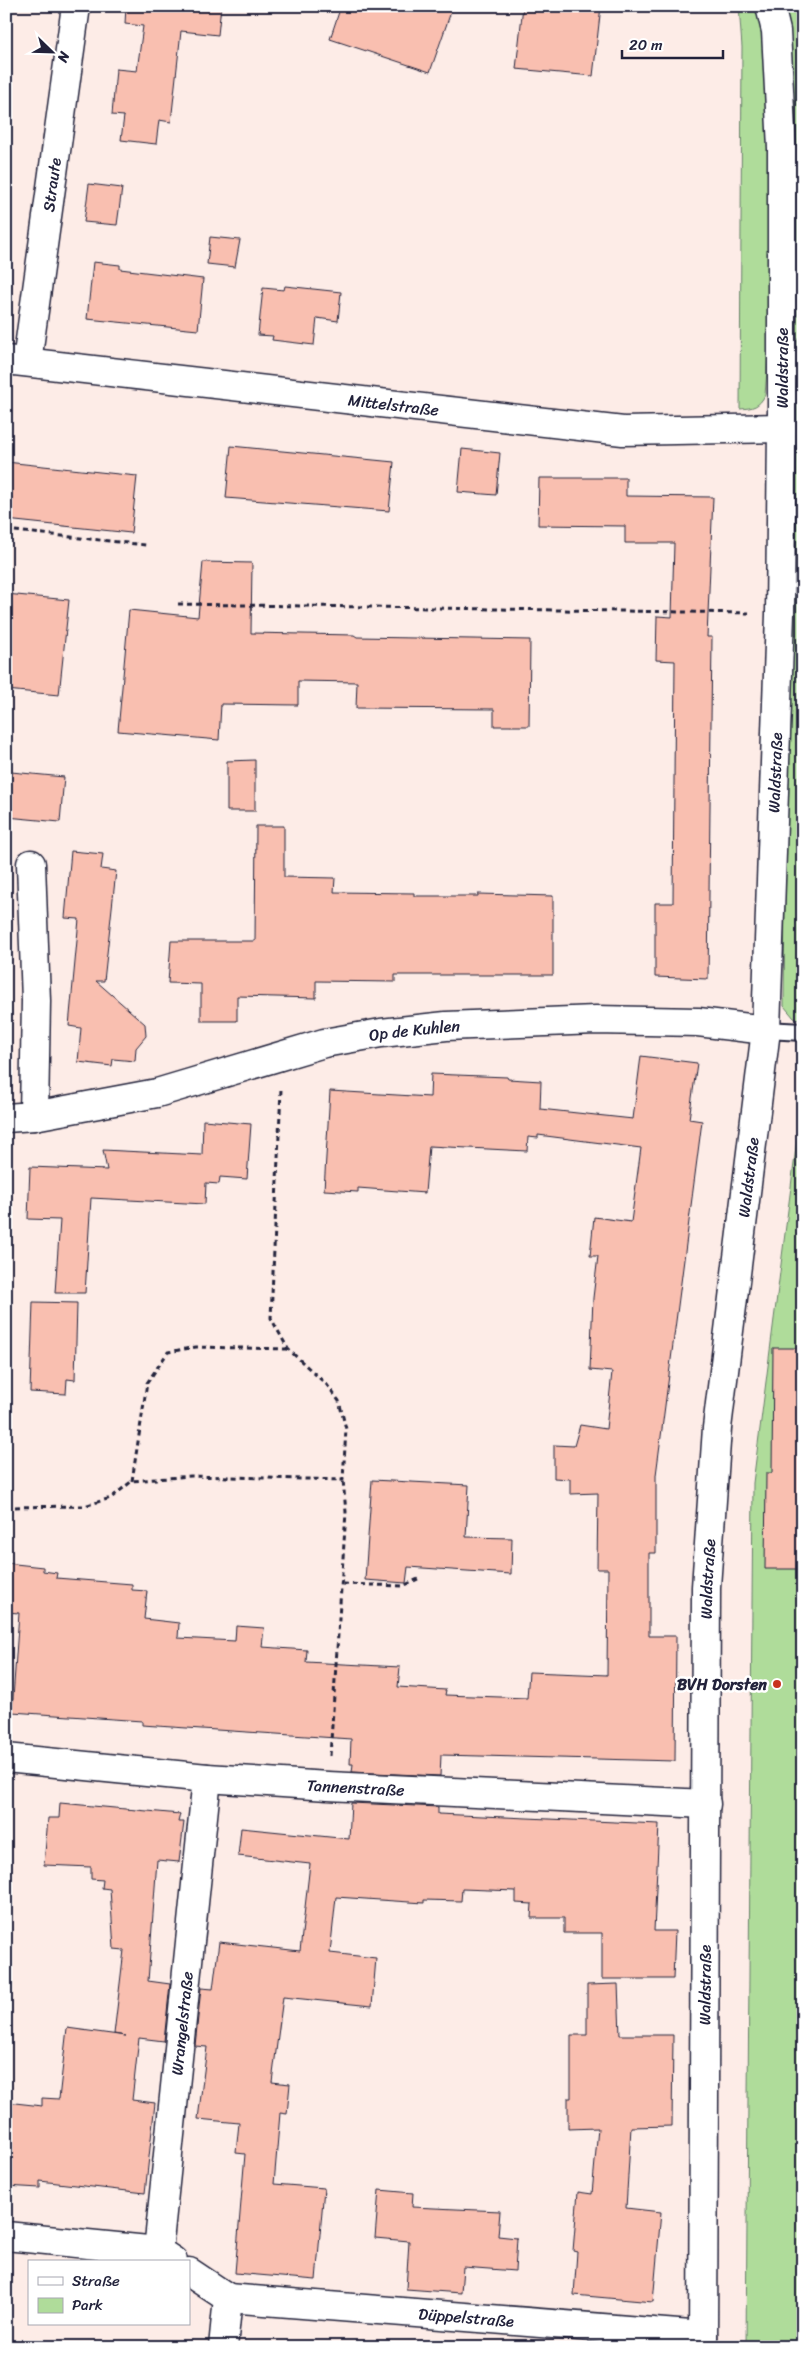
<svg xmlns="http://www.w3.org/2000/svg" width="809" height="2353" viewBox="0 0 809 2353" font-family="Sriracha,sans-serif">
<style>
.green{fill:#afdc9a;stroke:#687f6a}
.building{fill:#f9bfb0;stroke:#22223b}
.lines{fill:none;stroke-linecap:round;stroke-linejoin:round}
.lane-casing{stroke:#22223b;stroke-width:20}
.street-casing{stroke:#22223b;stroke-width:31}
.path{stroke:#22223b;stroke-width:3;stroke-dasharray:5 4;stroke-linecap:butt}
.lane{stroke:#fff;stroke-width:16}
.street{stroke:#fff;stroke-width:28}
.poi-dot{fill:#c8321e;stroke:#fff;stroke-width:2}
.labels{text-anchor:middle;stroke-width:5;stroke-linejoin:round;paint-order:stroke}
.street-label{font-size:16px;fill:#22223b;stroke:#fff}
.poi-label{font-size:16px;font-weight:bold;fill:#22223b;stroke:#fff;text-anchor:end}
</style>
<rect width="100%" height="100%" fill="#fdece7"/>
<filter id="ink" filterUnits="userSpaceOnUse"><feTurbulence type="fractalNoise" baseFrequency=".02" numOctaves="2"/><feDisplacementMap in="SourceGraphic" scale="10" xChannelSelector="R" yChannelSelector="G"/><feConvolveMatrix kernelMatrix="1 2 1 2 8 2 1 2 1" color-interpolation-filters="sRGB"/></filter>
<g filter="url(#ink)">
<g class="green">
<path d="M 739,6 L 758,6 C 771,83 768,161 768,239 C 767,291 770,344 765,395 C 759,407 753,408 740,409 L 742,47 Z"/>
<polygon points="782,6 803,6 803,1022 794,1018 784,1006 787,652"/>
<polygon points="803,1093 803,2347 746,2347 753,1483"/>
</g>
<g class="building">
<polygon points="126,6 221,6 218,35 181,31 171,122 159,120 156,144 121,140 124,116 112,115 116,69 137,71 143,26 125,24"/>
<polygon points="341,6 453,6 430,72 330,39"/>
<polygon points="523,6 601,6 593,76 516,69"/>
<polygon points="89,184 122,188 117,225 84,222"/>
<polygon points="210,237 240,240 235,267 207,264"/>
<polygon points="93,262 120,265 120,269 203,279 198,330 87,319"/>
<polygon points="285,286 341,292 338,321 317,318 314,345 272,340 273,336 258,335 263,288 284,290"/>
<polygon points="231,446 394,462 389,511 226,498"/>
<polygon points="462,449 500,453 496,495 458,492"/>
<polygon points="6,462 137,476 131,533 6,520"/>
<polygon points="539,478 626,478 626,496 713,497 707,637 712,637 708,979 655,977 655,903 673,903 675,661 656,660 657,616 672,617 674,543 625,543 625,526 538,525"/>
<polygon points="203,562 252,563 251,633 354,635 357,637 530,640 529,726 494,726 494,709 356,708 357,682 298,681 298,705 221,704 219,740 118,731 129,610 198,617"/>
<polygon points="6,594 69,600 59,695 6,690"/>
<polygon points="255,760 255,811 227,811 227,761"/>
<polygon points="11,772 64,777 60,822 7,817"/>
<polygon points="256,826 284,826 284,877 335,878 334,892 414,893 414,896 478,896 478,894 553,896 553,975 395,975 395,982 316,981 316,998 237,996 237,1021 201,1021 201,984 168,983 171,941 255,941"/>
<polygon points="71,851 103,854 101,869 116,871 104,981 96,981 145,1024 146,1036 136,1048 135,1061 113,1059 112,1066 78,1062 81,1028 69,1026 79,919 65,918"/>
<polygon points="641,1056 697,1063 689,1119 702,1121 656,1475 656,1553 649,1553 649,1636 676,1636 675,1761 441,1755 440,1776 352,1772 353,1764 350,1764 351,1739 142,1725 142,1721 12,1712 19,1613 6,1612 6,1563 43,1567 43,1571 57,1573 56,1578 132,1584 132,1590 147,1591 144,1619 179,1623 178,1638 235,1641 236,1626 264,1628 262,1647 307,1650 306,1662 400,1667 398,1687 446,1690 445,1695 527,1698 529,1672 607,1675 608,1569 597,1569 598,1493 570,1494 570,1479 554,1478 554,1445 574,1446 580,1425 606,1429 612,1372 590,1370 593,1298 598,1256 590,1256 594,1217 631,1222 641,1148 538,1135 538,1138 528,1137 527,1151 429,1146 425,1193 358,1188 358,1192 324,1190 330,1091 430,1097 431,1074 507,1077 508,1079 541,1081 540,1109 633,1119"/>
<polygon points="203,1120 251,1124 247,1179 220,1177 219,1184 206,1183 205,1204 91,1198 85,1293 55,1293 60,1220 28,1219 30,1167 107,1170 103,1150 202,1155"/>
<polygon points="33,1302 77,1303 75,1380 67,1379 66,1394 30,1392"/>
<polygon points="773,1348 803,1348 803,1569 765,1569 766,1473 772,1473"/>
<polygon points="372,1480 469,1485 466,1537 512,1538 511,1574 408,1567 406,1583 365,1580"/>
<polygon points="60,1803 180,1814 178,1822 184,1822 179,1862 157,1860 148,1981 170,1984 164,2041 139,2038 132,2100 155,2103 145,2193 40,2181 40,2188 6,2186 6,2102 42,2106 42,2098 59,2099 67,2028 126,2036 114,2034 124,1950 114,1949 110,1889 102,1888 103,1880 91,1879 91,1867 44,1865 48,1818 59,1818"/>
<polygon points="351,1803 438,1807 438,1814 659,1824 654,1931 675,1931 673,1979 602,1979 602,1933 564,1933 564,1918 531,1918 532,1904 516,1903 516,1891 462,1889 461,1901 424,1900 424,1903 336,1897 330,1953 376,1958 372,2006 283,1997 272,2082 290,2084 287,2114 280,2113 274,2184 324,2188 316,2280 235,2273 245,2154 236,2153 239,2123 198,2119 207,2047 195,2046 201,1988 213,1989 219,1942 300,1951 310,1864 238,1856 241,1828 349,1839"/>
<polygon points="618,1984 620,2035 673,2035 672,2126 631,2127 626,2208 661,2212 653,2302 574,2295 577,2252 573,2251 578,2192 592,2194 598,2128 568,2129 568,2098 571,2098 571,2035 587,2035 587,1985"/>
<polygon points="379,2190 413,2193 412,2207 500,2211 498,2236 517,2238 515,2271 463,2267 461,2293 406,2289 409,2241 375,2238"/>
</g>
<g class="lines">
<g class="lane-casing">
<polyline id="lane" points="766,1030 803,1032"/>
</g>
<g class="street-casing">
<g id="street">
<path id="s1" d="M 6,360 L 623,431 L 782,428"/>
<path id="s2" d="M 27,362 L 76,6"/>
<polyline points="31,864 36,1001 34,1116"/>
<path id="s3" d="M 6,1118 L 34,1116 L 157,1093 L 324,1043 L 381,1033 L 446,1026 L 596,1020 L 698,1022 L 766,1030"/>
<path id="s4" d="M 6,1758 L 207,1778 L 328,1786 L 706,1804"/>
<polyline points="6,2236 158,2251 173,2261"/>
<path id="s5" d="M 158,2251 L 207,1778"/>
<polyline points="189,2272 228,2298 223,2347"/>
<path id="s6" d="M 228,2298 L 703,2336"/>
<path id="s7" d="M 703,2347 L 706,1587 L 717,1428 L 766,1030 L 780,614 L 782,428 L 782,148 L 776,31 L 770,6"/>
</g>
</g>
<g class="path">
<polyline points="6,530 146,545"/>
<polyline points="178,604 749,613"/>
<polyline points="132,1481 147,1383 168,1352 196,1347 288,1349"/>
<polyline points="6,1507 84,1506 111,1498 132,1481 191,1476 343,1480 346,1429 339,1401 327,1385 288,1349 271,1318 281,1089"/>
<polyline points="343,1584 403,1586 418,1579"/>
<polyline points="330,1756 346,1512 343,1480"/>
</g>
<use href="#lane" class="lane"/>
<use href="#street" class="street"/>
</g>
</g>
<circle class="poi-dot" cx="777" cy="1684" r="5"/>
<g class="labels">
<g class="street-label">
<text dy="6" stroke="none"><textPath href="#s2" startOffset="179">Straute</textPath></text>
<text transform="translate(782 368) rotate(-90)" y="6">Waldstraße</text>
<text dy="6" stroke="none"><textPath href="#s1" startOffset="390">Mittelstraße</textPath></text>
<text dy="6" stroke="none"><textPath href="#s7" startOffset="1578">Waldstraße</textPath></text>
<text dy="6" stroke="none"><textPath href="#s3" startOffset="419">Op de Kuhlen</textPath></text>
<text dy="6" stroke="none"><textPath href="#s7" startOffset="1172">Waldstraße</textPath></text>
<text dy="6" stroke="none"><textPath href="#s7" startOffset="768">Waldstraße</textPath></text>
<text dy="6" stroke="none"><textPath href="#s4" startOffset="351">Tannenstraße</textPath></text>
<text dy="6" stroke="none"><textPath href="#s7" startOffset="362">Waldstraße</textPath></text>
<text dy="6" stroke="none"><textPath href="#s5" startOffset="229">Wrangelstraße</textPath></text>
<text dy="6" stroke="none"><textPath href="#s6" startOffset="239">Düppelstraße</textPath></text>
</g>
<g class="poi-label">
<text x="767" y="1690">BVH Dorsten</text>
</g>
</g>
<rect width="809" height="2353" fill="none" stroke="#fff" stroke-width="25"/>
<rect x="12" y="12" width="784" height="2328" fill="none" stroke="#22223b" stroke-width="2" filter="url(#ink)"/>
<rect x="28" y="2260" width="162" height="65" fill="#ffffff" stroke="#a7a7b1"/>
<rect x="38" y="2277" width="25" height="8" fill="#ffffff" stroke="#a7a7b1"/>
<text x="72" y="2286" font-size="15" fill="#22223b">Straße</text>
<rect x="38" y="2298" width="25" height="15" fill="#afdc9a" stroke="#a7a7b1"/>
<text x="72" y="2310" font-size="15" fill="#22223b">Park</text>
<g transform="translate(52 52) rotate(113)" stroke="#ffffff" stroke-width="4" paint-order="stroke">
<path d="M0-4L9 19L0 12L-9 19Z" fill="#22223b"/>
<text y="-8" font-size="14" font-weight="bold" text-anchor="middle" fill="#22223b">N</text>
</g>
<path d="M622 50v8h101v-8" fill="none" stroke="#22223b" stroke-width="2.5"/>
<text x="629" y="50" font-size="15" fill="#22223b" stroke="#ffffff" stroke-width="4" paint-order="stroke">20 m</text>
</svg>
